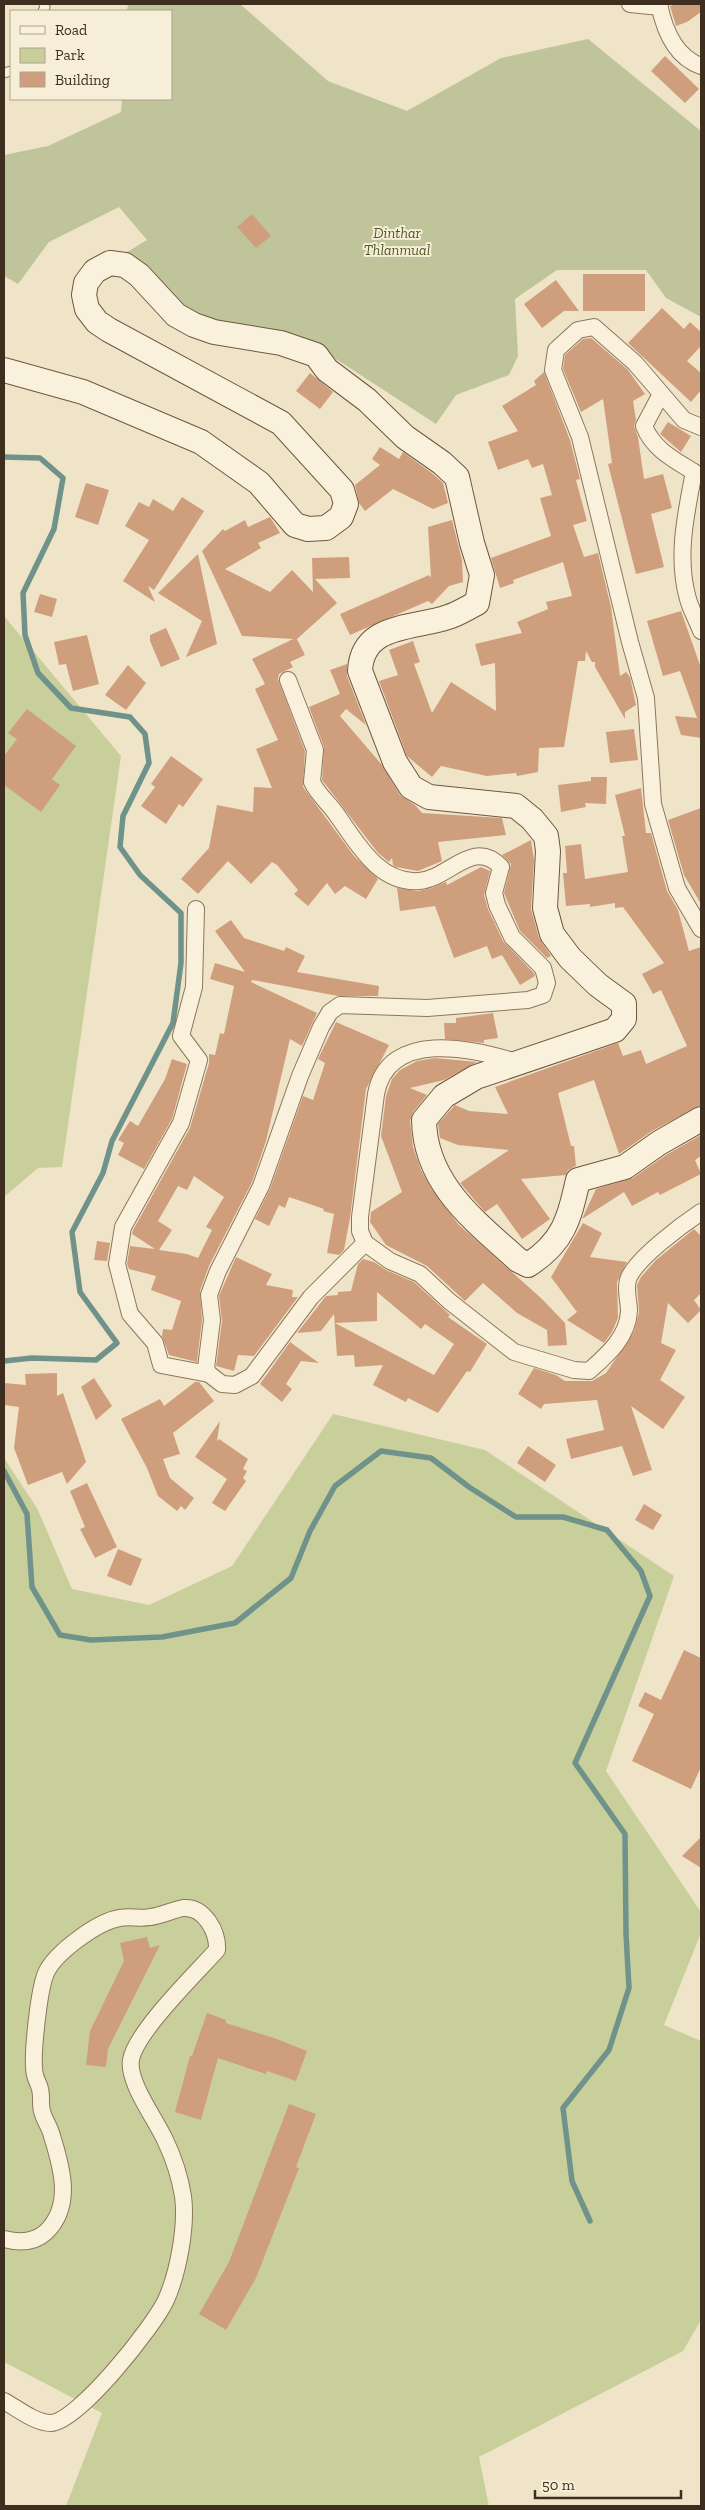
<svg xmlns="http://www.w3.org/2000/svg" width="705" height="2510" viewBox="0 0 705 2510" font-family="'Zilla Slab',serif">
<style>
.green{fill:#c9cf9b}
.cemetery{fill:#bfc49a}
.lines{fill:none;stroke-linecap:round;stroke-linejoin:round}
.stream{stroke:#6f938a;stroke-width:5.5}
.building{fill:#cf9f7d;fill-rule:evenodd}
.lane-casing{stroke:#8d765c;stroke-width:11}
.street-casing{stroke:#8d765c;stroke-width:18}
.secondary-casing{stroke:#6f573f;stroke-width:26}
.lane{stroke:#faf1dc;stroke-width:9}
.street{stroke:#faf1dc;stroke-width:16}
.secondary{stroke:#faf1dc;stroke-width:24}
.labels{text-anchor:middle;stroke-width:4;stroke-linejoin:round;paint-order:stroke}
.park-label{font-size:15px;font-style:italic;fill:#4d5a26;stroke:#f7eed8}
</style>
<rect width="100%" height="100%" fill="#f0e4c8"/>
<g class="green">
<polygon points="4,616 121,756 62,1167 38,1168 4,1197"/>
<polygon points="333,1414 485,1450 674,1576 606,1771 701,1912 701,1933 664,2025 701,2041 701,2320 683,2351 479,2457 489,2506 66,2506 102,2413 4,2362 4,1458 37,1508 72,1589 149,1605 232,1566"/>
</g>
<polygon class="cemetery" points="128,4 240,4 328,81 407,111 501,58 588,39 701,131 701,317 666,298 646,270 557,270 515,299 518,356 509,375 456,395 436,424 302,337 227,326 193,317 122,255 147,240 119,207 49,242 18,284 4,276 4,155 48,146 121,112 122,99 171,99 171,11 127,11"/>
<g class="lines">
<g class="stream">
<polyline points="4,457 40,458 63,478 54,529 23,593 25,635 38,673 71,708 130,717 145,734 149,763 123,816 120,847 140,875 181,913 181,963 173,1023 112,1141 103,1173 72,1232 80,1292 117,1343 96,1360 32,1358 4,1361"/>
<polyline points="4,1471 27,1514 32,1587 60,1635 91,1640 162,1637 235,1623 291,1578 310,1531 335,1486 381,1451 431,1458 469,1487 516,1517 563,1517 607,1530 641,1571 650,1596 575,1763 625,1834 626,1934 629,1988 609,2050 563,2108 572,2181 590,2221"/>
</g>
</g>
<g class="building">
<polygon points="677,4 701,4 701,12 687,22 676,26 670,6"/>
<polygon points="665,56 699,89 685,103 651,71"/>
<polygon points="252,214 271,236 256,248 237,227"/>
<rect x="583" y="274" width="62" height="37"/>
<polygon points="556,280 579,311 564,311 542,328 524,304"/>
<polygon points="662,308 684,329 690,322 701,332 701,346 687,361 701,373 701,390 691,402 628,343"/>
<polygon points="591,338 628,370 645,394 633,401 636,420 634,426 638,437 644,479 663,474 672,508 651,514 664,567 636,574 608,464 612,463 603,399 581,412 563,369 565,355 583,339"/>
<polygon points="544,372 570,440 580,479 576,480 587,521 573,525 584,557 598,553 611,607 620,676 626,672 630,677 636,705 625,712 625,719 595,667 595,662 592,662 586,651 585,661 578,661 564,747 539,748 538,772 517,776 516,773 487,776 441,766 432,777 407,756 379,681 398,675 389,650 413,641 420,662 414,664 432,713 451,682 496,711 495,663 481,666 475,644 522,633 517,622 548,609 546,602 572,596 563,562 513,580 514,583 500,588 491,558 551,536 540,498 552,495 543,464 532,468 528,459 498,470 488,442 518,431 502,406 536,385 534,381"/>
<polygon points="310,373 333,392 320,409 296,391"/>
<polygon points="668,422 691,436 681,452 660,434"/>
<polygon points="380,447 399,459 403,452 433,474 443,483 448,503 433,509 393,489 365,511 359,503 355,485 380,465 372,459"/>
<polygon points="86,483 109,490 98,525 75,517"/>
<polygon points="182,497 204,511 154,590 148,586 155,602 123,581 149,540 125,526 139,502 149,507 153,499 173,511"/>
<polygon points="270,517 280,533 258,543 261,548 225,569 270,592 292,570 313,592 312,558 349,557 350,578 315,579 337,603 297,639 305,655 290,662 293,667 279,674 278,679 305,751 303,787 354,856 378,879 366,899 345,886 335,894 327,883 308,906 294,894 298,890 277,865 272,862 251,884 228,861 198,894 181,879 209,848 217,805 253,812 254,787 272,788 256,749 278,740 255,689 265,684 252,659 293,639 242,636 202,551 223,529 225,531 245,520 248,527"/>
<polygon points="452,520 462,560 463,582 449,586 432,604 428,601 350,635 340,614 429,575 431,578 428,527"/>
<polygon points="198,554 217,644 186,657 202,621 158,593"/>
<polygon points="40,594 57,599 52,617 34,612"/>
<polygon points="681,611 701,668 701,738 681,735 675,716 697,718 680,671 663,676 647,621"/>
<polygon points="166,628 180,659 161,667 150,641 150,635"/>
<polygon points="87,635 99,684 73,691 66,664 59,665 54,642"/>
<polygon points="347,664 347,676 366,725 346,709 340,716 382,765 400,795 415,805 422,813 502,818 506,835 438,842 442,861 418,871 396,867 393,865 392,858 389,862 378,853 322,780 324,747 309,707 340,694 330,670"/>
<polygon points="128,665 146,683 126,710 105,695"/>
<polygon points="27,709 76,746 52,779 60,785 41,812 4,785 4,756 17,739 8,733"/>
<polygon points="634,729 638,760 610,763 606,732"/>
<polygon points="171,756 203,779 183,807 179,804 166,824 141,806 155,787 151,784"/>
<polygon points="591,777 607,777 606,804 585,803 586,807 561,812 558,785 591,781"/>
<polygon points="641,788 646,833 651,833 667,891 678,910 689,951 701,947 701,1105 652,1131 619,1154 594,1080 558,1093 571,1146 574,1146 576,1166 568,1170 566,1175 521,1179 550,1219 522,1239 497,1204 485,1212 460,1183 509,1150 458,1145 440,1138 438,1124 455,1105 469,1111 508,1114 495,1087 618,1043 623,1056 641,1050 646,1064 687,1046 661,990 653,994 642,974 664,963 623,907 615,908 615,903 590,907 590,904 566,906 563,873 567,873 565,846 581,844 585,879 628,872 622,836 625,836 615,795"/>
<polygon points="701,808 701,904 684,875 668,820"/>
<polygon points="531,840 534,860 531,909 539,938 551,956 547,958 520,931 504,893 511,864 502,855"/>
<polygon points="481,867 490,871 484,895 488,909 503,941 534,973 535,976 520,985 502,955 492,959 487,946 454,958 435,906 400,911 397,888 418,891 432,888 446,882 447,885"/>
<path d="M 231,920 L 244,938 L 284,951 L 286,947 L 305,956 L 297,972 L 379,986 L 378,996 L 338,996 L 252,980 L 251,982 L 317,1013 L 302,1046 L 290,1039 L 266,1141 L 252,1182 L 209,1266 L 200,1291 L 202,1320 L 197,1362 L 169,1355 L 162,1336 L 163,1329 L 172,1330 L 181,1301 L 151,1290 L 156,1276 L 129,1269 L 127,1264 L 130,1246 L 155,1249 L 132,1234 L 133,1230 L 190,1128 L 209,1063 L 209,1054 L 215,1055 L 220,1033 L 224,1034 L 234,986 L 210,979 L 215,963 L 245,972 L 215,931 ZM 194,1176 L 224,1197 L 206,1227 L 212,1230 L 198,1258 L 187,1254 L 159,1250 L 172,1230 L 158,1221 L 178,1186 L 187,1190 Z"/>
<polygon points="493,1013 498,1038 484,1040 484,1043 445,1039 444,1023 456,1023 456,1018"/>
<polygon points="336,1022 389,1045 366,1089 350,1218 344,1250 339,1255 327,1253 334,1214 323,1211 324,1209 289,1197 285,1208 279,1205 269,1226 255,1219 270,1189 303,1096 313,1100 325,1063 318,1059"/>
<polygon points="435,1058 477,1062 444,1080 410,1088 427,1095 413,1112 410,1121 413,1147 421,1170 432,1190 459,1225 541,1298 565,1323 567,1345 548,1346 547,1330 517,1313 483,1283 465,1301 427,1266 386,1245 370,1222 371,1212 402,1192 381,1136 386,1096 392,1079 400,1070 417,1061"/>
<polygon points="172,1059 187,1064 172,1119 144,1169 118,1155 124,1143 118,1140 130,1121 138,1126 165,1079"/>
<polygon points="701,1135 701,1156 695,1160 701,1174 660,1195 658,1192 632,1206 624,1192 582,1219 596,1189 633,1178 666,1155"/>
<polygon points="583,1223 602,1233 590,1257 627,1262 617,1282 618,1318 612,1332 604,1343 567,1320 577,1312 551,1277"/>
<polygon points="694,1229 701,1236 701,1293 694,1300 701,1310 688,1323 668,1303 661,1343 676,1350 660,1380 685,1397 663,1429 631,1406 652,1470 633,1476 622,1446 571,1459 566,1439 604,1430 597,1400 544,1404 541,1409 518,1394 534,1368 556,1375 565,1381 592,1381 606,1373 634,1332 639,1312 637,1285 641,1277 656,1260"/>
<polygon points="97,1241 110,1243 107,1261 94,1260"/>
<polygon points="236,1257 272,1274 266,1285 293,1290 292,1297 298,1297 254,1356 238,1355 234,1371 216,1366 222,1321 219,1296"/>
<path d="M 363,1259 L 374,1262 L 386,1270 L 414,1282 L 450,1315 L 448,1317 L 487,1344 L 470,1372 L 467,1371 L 438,1413 L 408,1398 L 406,1402 L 373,1385 L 383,1365 L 355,1367 L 354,1355 L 337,1356 L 334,1314 L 321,1331 L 297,1333 L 326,1296 L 338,1295 L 338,1292 L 351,1291 L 358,1264 ZM 377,1292 L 421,1329 L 425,1324 L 454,1344 L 434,1375 L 335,1323 L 377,1321 Z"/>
<polygon points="290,1342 319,1363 301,1361 286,1384 292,1389 282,1402 260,1384"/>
<polygon points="57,1373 57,1396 63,1393 86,1462 67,1484 62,1472 28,1485 14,1448 19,1407 4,1405 4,1383 26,1385 25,1374"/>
<polygon points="94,1378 112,1406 96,1420 81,1387"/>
<polygon points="195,1382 199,1382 214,1401 173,1433 180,1454 163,1459 170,1478 194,1498 185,1510 181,1506 177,1511 158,1496 147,1468 121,1419 160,1399 164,1406"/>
<polygon points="220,1421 217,1441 219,1439 248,1459 243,1469 247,1471 243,1478 246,1481 225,1511 212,1503 227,1479 195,1457"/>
<polygon points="528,1446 556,1465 545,1482 517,1463"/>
<polygon points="87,1483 117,1547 95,1558 80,1529 85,1527 70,1491"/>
<polygon points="644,1504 662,1515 653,1530 635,1520"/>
<polygon points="118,1549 142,1559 131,1586 107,1576"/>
<polygon points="684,1650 701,1658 701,1767 691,1789 632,1761 654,1714 638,1706 645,1692 661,1700"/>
<polygon points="701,1837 701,1868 682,1856"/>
<polygon points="147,1937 150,1948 160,1945 108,2049 106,2067 86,2065 90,2031 124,1961 120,1943"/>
<polygon points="207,2013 226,2020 226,2023 277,2039 307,2051 296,2081 267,2071 266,2074 218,2058 201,2120 175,2112 190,2056 192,2056"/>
<polygon points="289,2104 316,2114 296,2167 299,2168 256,2278 226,2330 199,2314 229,2262"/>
</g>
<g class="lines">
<g class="lane-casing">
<g id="lane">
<polyline points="43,11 45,7 44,4"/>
<polyline points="4,73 11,71"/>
</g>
</g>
<g class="street-casing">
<g id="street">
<polyline points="630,4 660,7"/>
<path d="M 659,4 C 664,29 675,57 701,66"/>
<path d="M 661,394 L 644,426 C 653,449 673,459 694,472 C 686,513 676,557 688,599 C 691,610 697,620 701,631"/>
<polyline points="701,427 684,420 635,363 594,327 578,330 556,350 553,370 580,437 630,642 646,698 653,804 677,888 701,929"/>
<path d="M 288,680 L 315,750 L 312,782 C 318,795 329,803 337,815 C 357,843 379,884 419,881 C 449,879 473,837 501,867 L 494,893 L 497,905 L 512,937 L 543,968 L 547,983 L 543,995 L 528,1000 L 427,1008 L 340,1005 L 330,1012 L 321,1027 L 300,1076 L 261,1186 L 218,1271 L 209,1295 L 212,1320 L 206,1368 L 209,1374 L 222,1384 L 235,1385 L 252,1376 L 311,1297 L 365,1243 L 360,1231 L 360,1217 L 376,1094 C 388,1029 472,1048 516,1062"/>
<polyline points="196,909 194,987 181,1036 199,1060 181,1123 123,1227 117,1264 130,1314 155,1343 161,1365 209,1374"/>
<path d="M 365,1243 L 390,1261 L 420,1274 L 449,1301 L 514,1352 L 574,1370 L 589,1371 C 607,1355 628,1337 629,1311 C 629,1301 625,1290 628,1280 C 634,1260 683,1224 701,1212"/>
<path d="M 4,2239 C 19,2243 34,2243 46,2232 C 73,2206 62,2168 52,2136 C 50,2127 44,2120 42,2111 C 40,2104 42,2096 40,2089 C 39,2084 36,2080 35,2075 C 31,2059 39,1989 46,1973 C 55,1953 98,1921 120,1918 C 130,1916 140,1919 150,1917 C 161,1916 172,1910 183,1908 C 205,1906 218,1933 217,1950 C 196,1973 135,2033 131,2060 C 127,2082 157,2121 166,2142 C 174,2159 180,2178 183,2196 C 187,2227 178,2273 166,2300 C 154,2326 79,2421 51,2423 C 35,2423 17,2408 4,2401"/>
</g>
</g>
<g class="secondary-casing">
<path id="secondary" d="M 4,370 L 83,392 L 201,442 L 259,483 L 295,525 L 308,529 L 326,528 L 341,517 L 346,504 L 342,490 L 281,423 L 109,330 L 97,322 L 87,309 L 84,295 L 86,283 L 95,271 L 110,263 L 125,265 L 139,275 L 176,315 L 194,325 L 214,332 L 281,343 L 316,355 L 327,370 L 367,400 L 405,437 L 442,463 L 457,477 L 472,543 L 482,575 L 477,603 C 467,608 458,614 448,617 C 414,629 362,623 360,671 L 395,762 L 411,787 L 429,797 L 516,806 L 532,819 L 546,836 L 548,851 L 545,908 L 552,934 L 570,958 L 598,985 L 624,1004 L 624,1019 L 615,1030 L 476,1077 L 444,1096 L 424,1120 C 425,1184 475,1221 518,1260 L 528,1265 C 564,1242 569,1219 578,1180 L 625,1167 L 659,1143 L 701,1119"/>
</g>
<use href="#lane" class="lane"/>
<use href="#street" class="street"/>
<use href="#secondary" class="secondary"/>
</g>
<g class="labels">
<g class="park-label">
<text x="397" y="238">Dinthar<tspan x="397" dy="17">Thlanmual</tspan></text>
</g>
</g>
<rect width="705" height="2510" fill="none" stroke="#3d2e20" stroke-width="10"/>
<rect x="10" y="10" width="162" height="90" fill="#f7eed8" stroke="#ada18e"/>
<rect x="20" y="26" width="25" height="8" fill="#faf1dc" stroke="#ada18e"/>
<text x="55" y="35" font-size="15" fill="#3d2e20">Road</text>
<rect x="20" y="48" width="25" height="15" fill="#c9cf9b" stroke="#ada18e"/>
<text x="55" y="60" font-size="15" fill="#3d2e20">Park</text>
<rect x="20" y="72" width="25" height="15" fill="#cf9f7d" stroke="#ada18e"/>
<text x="55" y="85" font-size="15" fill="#3d2e20">Building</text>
<path d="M535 2490v8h146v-8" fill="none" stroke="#3d2e20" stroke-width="2.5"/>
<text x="542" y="2490" font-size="15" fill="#3d2e20" stroke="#f7eed8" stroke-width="4" paint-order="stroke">50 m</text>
</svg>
